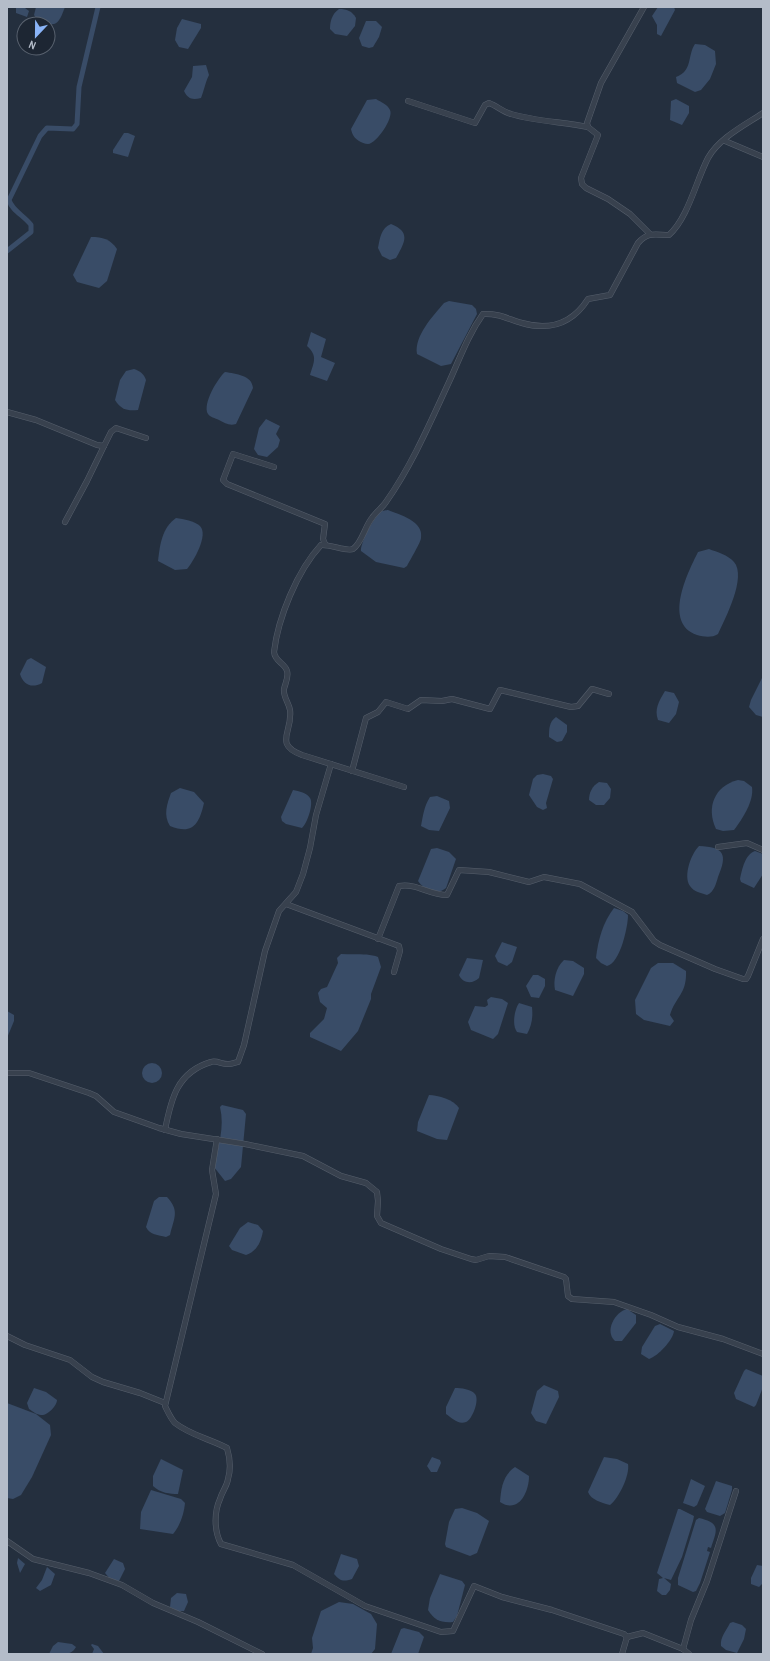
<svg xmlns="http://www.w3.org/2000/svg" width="770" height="1661" viewBox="0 0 770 1661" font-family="'Archivo Narrow',sans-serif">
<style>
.water{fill:#394c67}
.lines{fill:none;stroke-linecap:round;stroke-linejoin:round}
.canal{stroke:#394c67;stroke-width:5}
.street-casing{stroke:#565f6c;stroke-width:6}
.street{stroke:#38414e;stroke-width:5}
</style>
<rect width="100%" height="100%" fill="#242f3e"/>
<g class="water">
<polygon points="16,7 25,8 29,11 27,17 16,13"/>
<path d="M 36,7 L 65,7 C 58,26 55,29 36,18 L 34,15 Z"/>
<polygon points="658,7 674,7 675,10 661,36 657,34 657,25 652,16"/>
<path d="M 339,9 C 347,9 352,11 356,18 L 355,26 L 347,36 L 335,34 L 330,29 C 330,21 332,14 339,9 Z"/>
<polygon points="182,19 201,24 201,28 188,49 179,47 175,40 177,28"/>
<polygon points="366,21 376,21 382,27 379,37 373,47 369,48 362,46 359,38"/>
<path d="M 695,44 L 705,45 L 715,51 L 716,64 L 710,79 L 701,90 L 695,92 L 677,83 L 676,77 C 693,71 687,56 695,44 Z"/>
<path d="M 206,65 L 209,75 C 205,83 204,91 201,98 C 192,100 188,99 184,91 L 192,77 L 193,66 Z"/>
<path d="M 376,99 C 381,102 388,105 390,110 C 394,118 376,144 368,144 C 365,144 361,142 359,141 C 354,138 352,134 351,129 L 367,100 Z"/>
<polygon points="676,99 689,106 689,113 682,125 670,120 671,101"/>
<polygon points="124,133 128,133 135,136 128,157 113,153 113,150"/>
<path d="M 391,224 C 411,232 405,242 396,258 L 390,260 L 382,256 L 378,248 C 380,238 381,228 391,224 Z"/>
<path d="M 91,237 C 103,237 110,239 117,249 L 107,281 L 99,288 L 77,282 L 73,275 Z"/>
<path d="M 449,301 L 472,305 L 476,309 L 477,314 L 451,364 L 441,366 L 417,354 C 414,336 433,316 444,303 Z"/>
<path d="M 311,332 L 326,339 L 321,357 L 335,363 L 327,381 L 310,375 C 314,362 318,356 307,346 Z"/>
<path d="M 134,369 C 140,371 144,374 146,380 L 138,410 C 128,411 121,410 115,400 L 120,380 L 126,371 Z"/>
<path d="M 225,372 C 236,374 252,375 253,388 L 236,424 C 229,426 225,423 219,420 C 215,418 210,417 208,414 C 202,404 218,378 225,372 Z"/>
<polygon points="266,419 280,426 276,434 280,440 278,447 267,457 258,455 254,449 259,428"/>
<path d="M 388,510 C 400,515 424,521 421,538 C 421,542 410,560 407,566 L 404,568 L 376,562 L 361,551 C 360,544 374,516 382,511 C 382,511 387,510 388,510 Z"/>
<path d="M 176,518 C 184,519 194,521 200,526 C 209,535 193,562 187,569 L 175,570 L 158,561 C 160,544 162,528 176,518 Z"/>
<path d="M 709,549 C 717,552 728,555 734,562 C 747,577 725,619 718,634 C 712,638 704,637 697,635 C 663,623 687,574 698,552 Z"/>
<path d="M 31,658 L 46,667 L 42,683 C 31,689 23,684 20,674 L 27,660 Z"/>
<polygon points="763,676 763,717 756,715 749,707 751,700"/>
<path d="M 665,691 L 674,693 L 679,702 L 676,714 L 669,723 L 658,720 C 654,709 659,701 665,691 Z"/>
<path d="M 556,717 L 567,725 L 567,732 L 562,741 L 557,742 L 549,737 C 549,729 549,722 556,717 Z"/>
<polygon points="543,774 551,776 553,779 546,803 547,808 543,810 537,807 529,795 533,779 537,775"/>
<path d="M 738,780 L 744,781 L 752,787 C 754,801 743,818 734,830 L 723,831 L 716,829 C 706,808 714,786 738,780 Z"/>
<path d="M 599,782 L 607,783 L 611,789 L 610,798 L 604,805 L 596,805 L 589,800 C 589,793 592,786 599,782 Z"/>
<path d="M 180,788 L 194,792 L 204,803 C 199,825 192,835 170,826 C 163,815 167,804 171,793 Z"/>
<path d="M 293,790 C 299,791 307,793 310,798 C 314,804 307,824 302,828 L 286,824 L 282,821 L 281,817 Z"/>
<path d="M 437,796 L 449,801 L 450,808 L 439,831 L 429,830 L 421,826 C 423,816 424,806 430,797 Z"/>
<path d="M 699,846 C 724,847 728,854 718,877 C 716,884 714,892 707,895 C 701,893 694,892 690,886 C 683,876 691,854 699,846 Z"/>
<path d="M 437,848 L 449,852 L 456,859 L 446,888 C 437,896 423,889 418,881 L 431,849 Z"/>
<path d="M 755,851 L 763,854 L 763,874 L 754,888 L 741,882 L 740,879 C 742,870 745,854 755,851 Z"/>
<path d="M 614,908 L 623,911 L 628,915 C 628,927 620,963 607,966 L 601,963 L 596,958 C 598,940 603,922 614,908 Z"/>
<polygon points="502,942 517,947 512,962 507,966 498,962 495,956"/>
<path d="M 341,954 C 353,955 368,953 378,957 L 381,967 L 371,994 L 371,999 L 358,1031 L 341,1051 L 310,1037 L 310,1033 L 324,1019 L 327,1008 L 320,1002 L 318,993 L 321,989 L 327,987 L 338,963 L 337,958 Z"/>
<path d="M 467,958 L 483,960 L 479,978 C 473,984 463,984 459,975 Z"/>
<path d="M 564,960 L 573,961 L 584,968 L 584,974 L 573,996 L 555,990 C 553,980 556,967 564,960 Z"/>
<path d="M 658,963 L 673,963 L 686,971 C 687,994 676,996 670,1015 L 674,1021 L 670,1026 L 644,1020 L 636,1014 L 635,1000 L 651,968 Z"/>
<polygon points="533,975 538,975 545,979 545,986 539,998 531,997 526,986"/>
<polygon points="491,997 502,999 508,1003 498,1034 493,1039 471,1030 468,1022 475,1006 485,1007 488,1005 487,1000"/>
<path d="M 519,1003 L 532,1007 C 533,1017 532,1025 527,1034 L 517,1032 C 512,1026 514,1010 519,1003 Z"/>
<polygon points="7,1011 14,1015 14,1021 7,1038"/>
<circle cx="152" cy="1073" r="10"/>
<path d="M 429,1095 C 438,1095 454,1100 459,1108 L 447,1140 L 437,1139 L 417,1131 L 418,1122 Z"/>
<path d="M 222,1105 L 243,1110 L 246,1114 L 241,1167 L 231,1179 L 225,1181 L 214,1167 C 218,1146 225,1128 220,1107 Z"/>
<path d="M 159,1197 L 167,1197 C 180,1211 174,1218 170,1235 L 166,1237 C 158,1235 150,1235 146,1227 L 154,1201 Z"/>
<path d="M 248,1222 L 258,1225 L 263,1231 C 261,1242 257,1251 246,1255 L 232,1250 L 229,1246 L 240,1228 Z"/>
<path d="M 627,1309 L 636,1315 L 636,1323 L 622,1341 L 615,1341 C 604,1331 615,1312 627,1309 Z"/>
<path d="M 660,1324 L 674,1331 C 673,1340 658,1356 649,1359 L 641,1354 L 642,1347 L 655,1326 Z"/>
<polygon points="746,1369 763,1376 763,1387 756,1405 754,1407 736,1399 734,1393 744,1371"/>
<polygon points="544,1385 558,1391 559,1397 546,1424 536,1421 531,1413 537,1391"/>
<path d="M 34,1388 L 46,1392 L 57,1400 C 57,1406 47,1416 41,1415 C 37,1415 32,1411 29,1409 L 27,1403 Z"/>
<path d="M 455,1388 C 461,1388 471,1389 475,1394 C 480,1400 472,1420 466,1422 C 458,1425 452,1418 446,1414 L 446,1407 Z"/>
<polygon points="7,1403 36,1414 50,1425 51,1435 32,1477 21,1495 13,1499 7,1498"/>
<polygon points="432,1457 440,1460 441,1463 437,1472 431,1472 427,1466"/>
<path d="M 604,1457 L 617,1459 L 628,1464 C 630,1475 619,1498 610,1505 C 602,1503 591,1500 588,1492 Z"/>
<path d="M 161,1459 L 183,1470 L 178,1494 C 170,1494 160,1493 153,1486 L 153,1476 Z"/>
<path d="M 515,1467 L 529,1476 C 529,1493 518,1514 500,1502 C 501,1488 503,1475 515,1467 Z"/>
<polygon points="691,1479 705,1486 697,1505 694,1507 683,1503"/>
<polygon points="716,1481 732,1486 732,1490 725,1513 720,1516 707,1512 705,1509"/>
<path d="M 151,1490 L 181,1499 L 185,1503 C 184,1514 180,1526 173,1534 L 140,1529 L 141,1512 Z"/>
<polygon points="462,1508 477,1513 489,1521 477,1553 470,1556 446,1547 445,1544 449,1522 455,1509"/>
<polygon points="678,1509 680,1509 694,1516 693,1521 682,1557 671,1580 664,1578 671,1584 670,1590 666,1595 662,1595 657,1591 659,1579 663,1578 657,1573"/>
<path d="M 699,1518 C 721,1523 717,1530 711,1548 L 708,1547 L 707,1551 L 710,1552 L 700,1583 L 696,1591 L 693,1592 L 678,1585 L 678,1578 L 696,1520 Z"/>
<path d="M 341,1554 L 357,1559 L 359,1566 L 352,1579 C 343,1582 340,1581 334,1574 Z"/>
<polygon points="18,1558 25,1564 20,1573 17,1563"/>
<polygon points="114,1559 123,1563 125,1569 119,1581 111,1580 105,1573"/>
<polygon points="757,1565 763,1566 763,1583 759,1587 751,1584 751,1578"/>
<polygon points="47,1567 55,1574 51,1585 40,1591 36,1588 42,1580"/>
<path d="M 440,1574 L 462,1581 L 465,1585 L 457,1616 L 453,1622 C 441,1623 434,1620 428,1610 L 430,1598 Z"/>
<polygon points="177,1593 186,1594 188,1602 184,1611 178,1611 170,1607 171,1598"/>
<polygon points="339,1602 353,1604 371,1614 377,1624 375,1649 371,1654 311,1654 313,1648 312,1638 321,1611"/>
<path d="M 733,1622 L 742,1625 L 746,1629 L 744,1639 L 737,1653 L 726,1650 L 721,1646 C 720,1637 726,1631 730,1623 Z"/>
<polygon points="404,1628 419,1632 424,1637 418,1654 391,1654 401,1629"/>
<path d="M 58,1642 L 72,1644 L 76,1647 C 71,1657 59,1654 49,1654 L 53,1646 Z"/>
<polygon points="92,1644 98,1646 104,1654 92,1654 94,1649 91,1645"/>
</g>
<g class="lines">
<path class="canal" d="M 7,251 L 31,232 L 31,225 C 25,216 12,211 9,200 L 40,136 L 47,128 L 73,129 L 77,124 L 79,87 L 98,7"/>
<g class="street-casing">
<g id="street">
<polyline points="644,7 601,83 587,123 588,127 598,135 581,178 582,184 586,188 608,199 630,214 650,234"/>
<path d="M 408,101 L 475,123 L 485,105 L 489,103 C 497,106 503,112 511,114 C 534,121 563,122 588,127"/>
<polyline points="725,141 763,157"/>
<polyline points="7,412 36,420 97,445 104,446 111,432 116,428 146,438"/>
<polyline points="274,467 233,454 223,480 227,484 325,524 323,539 325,544"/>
<polyline points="65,522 87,481 104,446"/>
<polyline points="352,771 366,718 378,712 386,702 408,709 421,700 442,701 452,699 490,709 500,690 571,707 578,706 592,689 609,694"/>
<path d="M 404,787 L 302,755 C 273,744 293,732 290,710 C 289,703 283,697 284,689 C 285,684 289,677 287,671 C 285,663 275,662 274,652 C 278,618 297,571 321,545 C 330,544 347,552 353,549 C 362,543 365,526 372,518 C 376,512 382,508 386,502 C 412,465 430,423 449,382 C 460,358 468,335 483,314 C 498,313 508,319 522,323 C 550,331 572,324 588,299 L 610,295 L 638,243 C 648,231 656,235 669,235 C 688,218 696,181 708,158 C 719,138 745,125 763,113"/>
<polyline points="718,847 747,843 763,850"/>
<polyline points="286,904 399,946 400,951 394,972"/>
<path d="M 378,939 L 399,886 C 417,883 429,895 447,895 L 459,870 L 489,872 L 529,882 L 544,877 L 580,884 L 632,912 L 654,941 L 660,945 L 715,969 L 743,979 L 746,979 L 748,976 L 763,939"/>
<polyline points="7,1073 29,1073 89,1093 96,1096 114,1112 159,1128 181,1134 245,1144 303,1156 341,1176 366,1183 377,1192 378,1201 377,1216 381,1223 441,1249 471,1259 476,1260 489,1256 505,1257 564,1277 566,1279 568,1296 572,1299 614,1302 651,1315 678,1327 723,1339 763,1354"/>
<path d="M 165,1130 C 171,1099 177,1072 211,1062 C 217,1060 223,1065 229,1064 C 232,1064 236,1062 238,1062 L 244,1045 L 265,951 L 279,911 L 296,892 L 303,874 L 310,848 L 316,815 L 331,764"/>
<path d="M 217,1139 L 212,1170 L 216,1194 L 165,1406 C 168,1412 171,1419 175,1423 C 190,1435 210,1439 227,1448 C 230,1458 231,1469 228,1479 C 227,1486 222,1492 220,1499 C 214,1512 214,1531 221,1544 L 293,1565 L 365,1606 L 441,1632 L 453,1631 L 474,1586 L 502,1597 L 552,1610 L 624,1634 L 627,1637 L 622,1654"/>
<polyline points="7,1336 25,1345 70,1360 92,1377 103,1382 140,1393 165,1403"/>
<polyline points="7,1541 33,1559 89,1573 122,1585 153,1603 198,1622 262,1654"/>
<polyline points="627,1637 643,1633 683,1649 689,1654"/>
<polyline points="683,1649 691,1620 707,1581 736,1491"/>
</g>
</g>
<use href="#street" class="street"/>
</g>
<rect width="770" height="1661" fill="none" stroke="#b4bcc9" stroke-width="16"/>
<g transform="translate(36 36) rotate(202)"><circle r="19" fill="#1d2633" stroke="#59626f"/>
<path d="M0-3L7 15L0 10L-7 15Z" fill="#8ab4f8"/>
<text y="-6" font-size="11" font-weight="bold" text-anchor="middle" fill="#b4bcc9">N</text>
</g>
</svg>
